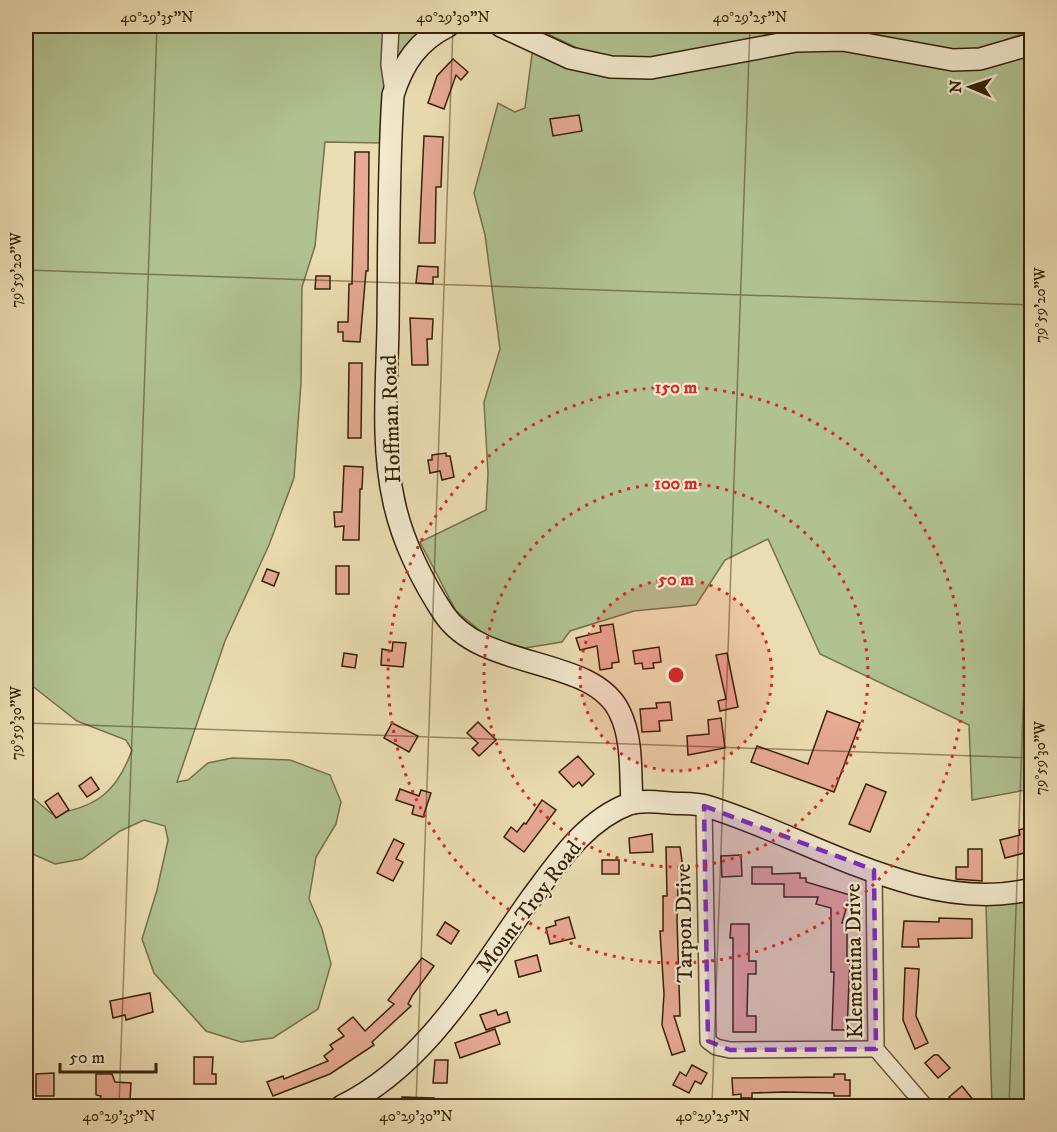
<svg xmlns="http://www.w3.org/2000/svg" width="1057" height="1132" viewBox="0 0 1057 1132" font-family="'IM FELL DW Pica',serif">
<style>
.green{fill:#b1c291;stroke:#74714c;stroke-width:1.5}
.building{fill:#e7aa93;stroke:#362008;stroke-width:1.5}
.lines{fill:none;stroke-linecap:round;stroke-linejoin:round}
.street-casing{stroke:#634f33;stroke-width:18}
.secondary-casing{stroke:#362008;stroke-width:24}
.street{stroke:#f2e9ce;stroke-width:15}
.secondary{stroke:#f2e9ce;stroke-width:21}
.marked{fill:#7b2cbf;fill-opacity:0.2;stroke:#7b2cbf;stroke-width:4.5;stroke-dasharray:12 8;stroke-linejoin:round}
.ticks{fill:none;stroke:#362008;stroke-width:1.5;stroke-opacity:0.45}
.ring{fill:none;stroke:#d62828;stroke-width:3;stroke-dasharray:3 6}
.labels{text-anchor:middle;stroke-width:4.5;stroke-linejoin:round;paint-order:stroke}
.street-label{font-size:22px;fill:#362008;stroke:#f2e9ce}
.centre{fill:#d62828;stroke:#f2e9ce;stroke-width:3}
.ring-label{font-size:18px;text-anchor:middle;font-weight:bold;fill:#d62828;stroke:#f2e9ce;stroke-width:4.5;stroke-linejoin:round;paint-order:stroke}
.neatline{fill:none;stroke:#362008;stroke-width:2}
.ticks-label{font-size:15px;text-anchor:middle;fill:#362008}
</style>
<rect width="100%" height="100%" fill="#ebddb3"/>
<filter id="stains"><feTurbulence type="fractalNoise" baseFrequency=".00333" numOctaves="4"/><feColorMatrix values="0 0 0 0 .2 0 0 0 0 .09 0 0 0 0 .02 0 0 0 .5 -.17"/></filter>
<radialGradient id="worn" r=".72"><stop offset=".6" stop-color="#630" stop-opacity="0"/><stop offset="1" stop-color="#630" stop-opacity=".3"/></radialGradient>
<g class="green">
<path d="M 26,26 L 387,26 L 383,143 L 325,142 L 315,246 L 302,287 L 301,383 L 294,478 L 269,545 L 225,641 L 177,782 L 188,780 L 208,763 L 232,758 L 290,760 L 330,775 L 341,802 L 336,824 L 316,857 L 309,899 L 322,929 L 331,964 L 318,1009 L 273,1038 L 241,1042 L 206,1031 L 154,973 L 142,939 L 157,890 L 168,840 L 165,826 L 144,820 L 120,831 L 82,859 L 55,864 L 26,851 L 26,792 L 52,814 C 96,808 117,792 132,750 L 126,740 L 77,721 L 26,681 Z"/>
<polygon points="396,26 425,26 395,64"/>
<polygon points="531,26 1031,26 1032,30 977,51 930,50 840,27 637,60 596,57"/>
<polygon points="534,39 611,67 796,41 925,57 1031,44 1031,789 972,800 969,725 820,654 768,539 725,560 696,605 634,611 570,631 562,642 525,648 489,638 456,611 420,542 486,510 488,474 484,402 500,349 485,235 474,193 498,103 515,112 525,108"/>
<polygon points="1031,895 1031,1106 992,1106 986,905"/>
</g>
<g class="building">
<polygon points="453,59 468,72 461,80 456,75 444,109 428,103 437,76"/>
<polygon points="579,115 582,131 553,136 550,119"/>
<polygon points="424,136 443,137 441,187 436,187 435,243 419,243"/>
<polygon points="355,152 369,152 368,271 366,271 360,342 343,341 343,332 338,332 338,322 348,322 349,284 352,284"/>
<polygon points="418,266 438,267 438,277 433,277 433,284 416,283"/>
<polygon points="316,276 330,276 330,289 315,289"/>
<polygon points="410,318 433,319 432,339 427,339 428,365 412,365"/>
<polygon points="349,363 362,363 361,438 348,438"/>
<polygon points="446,453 446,456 450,456 454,477 442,480 440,471 430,473 428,460 432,460 432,455"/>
<polygon points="344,466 363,467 362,489 360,489 359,540 343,540 344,526 335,527 334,512 342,512"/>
<rect x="336" y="566" width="13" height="28"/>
<polygon points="267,569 279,573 274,586 262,581"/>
<polygon points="613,624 619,662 612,663 612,668 600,670 597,646 580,650 576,638 601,632 600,626"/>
<polygon points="393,642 406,643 403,667 381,665 382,649 392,651"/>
<polygon points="659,647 661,662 653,663 654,668 643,669 642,663 635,664 633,651"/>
<polygon points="344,653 357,655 355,668 342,666"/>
<polygon points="727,653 738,707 720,711 718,701 726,699 716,655"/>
<polygon points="670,702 672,720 659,721 660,731 642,732 640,709 657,708 656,703"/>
<polygon points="827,711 860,723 834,792 751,762 757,746 808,764"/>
<polygon points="721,718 725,748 688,755 687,736 709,734 708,720"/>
<polygon points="478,722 496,740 479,756 472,749 478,743 467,733"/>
<polygon points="392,723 418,736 409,752 384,738"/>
<polygon points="578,756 594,774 582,786 579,782 573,787 559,772"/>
<polygon points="91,777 99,789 87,797 79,786"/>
<polygon points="866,784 886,792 870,832 849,824"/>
<polygon points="400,789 419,796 421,790 431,793 423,817 412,814 414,806 396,800"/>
<polygon points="58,793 69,810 56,818 45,802"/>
<polygon points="542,800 556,810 524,852 504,837 511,827 517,832 524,823 526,824"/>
<polygon points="1032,826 1032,851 1005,858 1000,840 1020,835 1019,830"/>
<polygon points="652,834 653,852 630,853 629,838"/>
<polygon points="394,839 404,844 396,859 403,862 393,881 377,873"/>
<polygon points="666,847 680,847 682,861 683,885 678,885 677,920 680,1016 674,1016 685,1051 672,1055 662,1025 664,994 660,931 663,931 663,896 667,896"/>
<polygon points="968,849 982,849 982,881 956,879 956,867 968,867"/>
<polygon points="741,855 742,876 722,877 721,856"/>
<rect x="602" y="860" width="17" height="14"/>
<polygon points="752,867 772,867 772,874 800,873 800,878 806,878 806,882 850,895 842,923 847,923 847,959 850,959 847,1030 832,1030 834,972 831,972 831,908 816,904 818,897 784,897 784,884 752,884"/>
<polygon points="569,917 575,938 550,944 546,928 556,925 555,921"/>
<polygon points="939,918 972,919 972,938 918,939 919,947 902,947 904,921 939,922"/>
<polygon points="445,922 459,931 451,944 437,935"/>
<polygon points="731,924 749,924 749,961 756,961 756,974 748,974 747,1016 756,1016 756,1032 733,1032 733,938 730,938"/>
<polygon points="537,955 541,971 519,977 515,961"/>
<polygon points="422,958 434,966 412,996 408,1004 411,1006 372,1042 374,1045 330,1074 273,1096 267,1082 283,1076 284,1079 328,1061 324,1056 333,1049 330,1045 344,1036 338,1029 353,1017 365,1031 394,1004 388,1000"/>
<polygon points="905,968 919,969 916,1016 928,1043 915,1049 903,1020"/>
<polygon points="150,993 153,1012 126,1020 125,1015 113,1018 110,1001"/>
<polygon points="496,1010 498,1015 507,1012 510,1022 486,1030 480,1015"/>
<polygon points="495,1029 500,1044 460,1058 455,1043"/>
<polygon points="934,1055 938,1055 950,1068 938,1078 925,1063"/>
<polygon points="194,1057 213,1057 212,1074 216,1074 216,1084 194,1084"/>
<polygon points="435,1060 448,1060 447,1083 433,1083"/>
<polygon points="692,1065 707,1073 701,1084 695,1081 689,1093 673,1085 680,1072 686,1076"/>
<polygon points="54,1073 54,1096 36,1096 36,1074"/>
<polygon points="96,1074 112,1074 115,1082 131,1083 130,1100 100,1099 101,1096 96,1095"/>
<polygon points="834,1074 845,1074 845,1080 850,1080 850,1096 834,1096 834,1093 784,1092 752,1093 752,1098 741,1098 741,1094 733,1095 732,1078 834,1077"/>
<polygon points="962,1086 979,1107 957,1107 949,1097"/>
<polygon points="402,1097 434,1098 433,1107 402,1107"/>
</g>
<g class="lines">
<g class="street-casing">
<g id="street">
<polyline points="391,26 389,65 393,92"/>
<polyline points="704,806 708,1041 716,1047 730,1050 876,1049"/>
<polyline points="874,870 876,1049 925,1106"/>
</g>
</g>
<g class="secondary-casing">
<g id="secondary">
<path d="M 448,26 C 418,41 403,63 393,95 C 388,172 389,249 388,326 C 387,384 381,445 394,502 C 402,540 422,581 444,614 C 483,672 594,655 620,713 C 633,740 630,774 632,803"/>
<polyline points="501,26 570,58 611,67 651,68 796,41 843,40 953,60 980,59 1032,44"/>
<path d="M 342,1106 C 428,1064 478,972 532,897 C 559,861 586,820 629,804 C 641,800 658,802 670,803 C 682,804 695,803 706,806 C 807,836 924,916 1032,889"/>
</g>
</g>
<use href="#street" class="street"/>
<use href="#secondary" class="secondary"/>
</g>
<path class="marked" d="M 704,806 L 874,870 L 876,1049 L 730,1050 L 708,1041 Z"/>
<path class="ticks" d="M 26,270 L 1032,305M 26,723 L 1032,758M 119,1106 L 157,26M 416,1106 L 453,26M 712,1106 L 750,26M 1009,1106 L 1032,460"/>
<circle cx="676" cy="675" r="96" fill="#d62828" fill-opacity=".12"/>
<g class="ring">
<circle cx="676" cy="675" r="96"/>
<circle cx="676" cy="675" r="192"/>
<circle cx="676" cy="675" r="288"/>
</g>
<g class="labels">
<g class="street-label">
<text transform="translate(390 419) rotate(-92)" y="8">Hoffman Road</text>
<text transform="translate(528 906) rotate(-53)" y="8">Mount Troy Road</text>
<text transform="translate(683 923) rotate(-91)" y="8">Tarpon Drive</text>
<text transform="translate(853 961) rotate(-91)" y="8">Klementina Drive</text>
</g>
</g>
<circle cx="676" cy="675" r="9" class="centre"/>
<g class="ring-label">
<text x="676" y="393">150 m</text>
<text x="676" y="489">100 m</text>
<text x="676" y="585">50 m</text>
</g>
<rect width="1057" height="1132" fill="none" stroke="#ebddb3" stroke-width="66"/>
<g transform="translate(970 87) rotate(272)" stroke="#f2e9ce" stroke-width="4.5" paint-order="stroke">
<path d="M0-4.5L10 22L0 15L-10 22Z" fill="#362008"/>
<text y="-9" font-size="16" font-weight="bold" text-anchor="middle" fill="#362008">N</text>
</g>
<path d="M60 1063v9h96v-9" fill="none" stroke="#362008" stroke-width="3"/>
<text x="69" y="1063" font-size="18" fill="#362008" stroke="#f2e9ce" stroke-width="4.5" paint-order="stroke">50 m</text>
<rect x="33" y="33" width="991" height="1066" class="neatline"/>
<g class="ticks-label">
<text x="157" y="22">40°29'35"N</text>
<text x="453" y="22">40°29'30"N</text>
<text x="750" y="22">40°29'25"N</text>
<text transform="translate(16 270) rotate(-90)" y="5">79°59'20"W</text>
<text transform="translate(1040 305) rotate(-90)" y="5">79°59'20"W</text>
<text transform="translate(16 723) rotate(-90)" y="5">79°59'30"W</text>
<text transform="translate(1040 758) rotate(-90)" y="5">79°59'30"W</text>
<text x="119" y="1121">40°29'35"N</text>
<text x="416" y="1121">40°29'30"N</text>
<text x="713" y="1121">40°29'25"N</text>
</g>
<rect width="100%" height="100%" filter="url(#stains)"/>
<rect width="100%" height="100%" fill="url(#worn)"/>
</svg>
